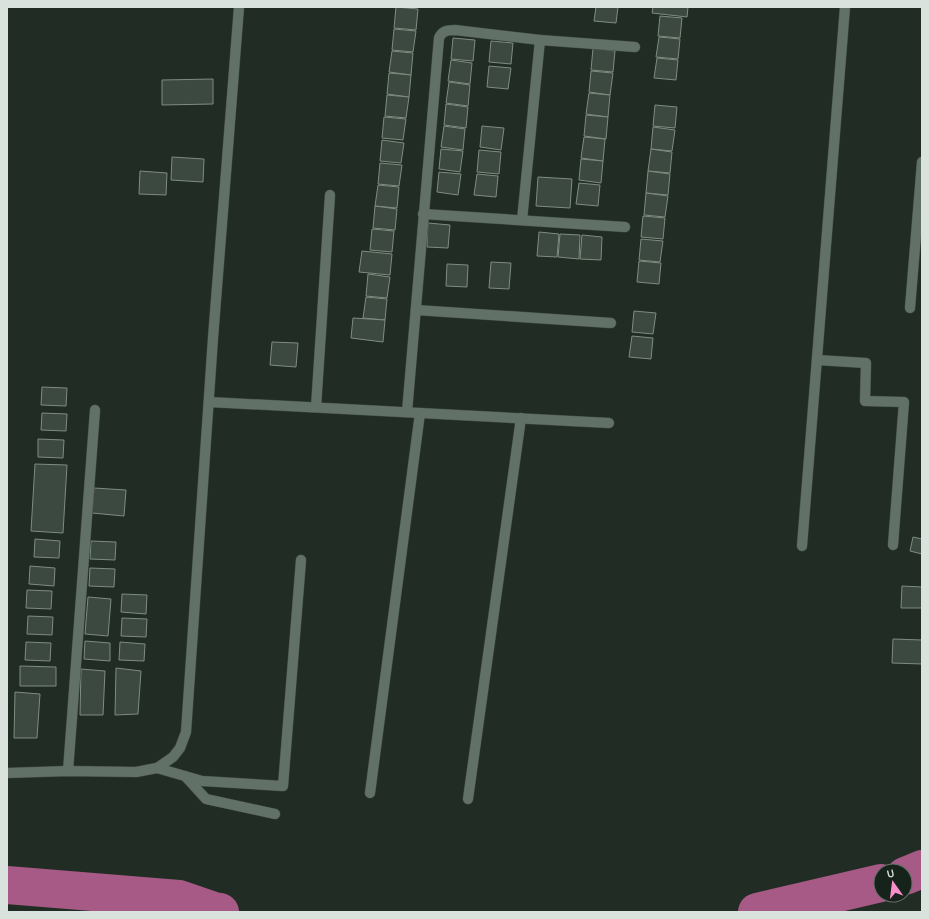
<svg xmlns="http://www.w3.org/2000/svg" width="929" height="919" viewBox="0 0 929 919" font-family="Karla,sans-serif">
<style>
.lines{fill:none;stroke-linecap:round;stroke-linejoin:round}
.river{stroke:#a75a85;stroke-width:38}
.building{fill:#3c4940;stroke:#7e8c82}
.street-casing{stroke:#3f4a43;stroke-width:11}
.street{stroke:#627167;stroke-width:10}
</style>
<rect width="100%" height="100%" fill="#202c24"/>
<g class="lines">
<g class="river">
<polyline points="905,876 922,869"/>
<polyline points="7,885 179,899 214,911 220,912"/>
<polyline points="757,912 881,883"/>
</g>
</g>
<g class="building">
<polygon points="396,7 418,9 416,30 394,28"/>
<polygon points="596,7 618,7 616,23 594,21"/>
<polygon points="653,7 688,7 687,17 652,13"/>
<polygon points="660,16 682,18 680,38 658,36"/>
<polygon points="394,29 416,31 413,52 392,50"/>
<polygon points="659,37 680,39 678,59 656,57"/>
<polygon points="453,38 475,40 473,61 451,59"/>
<polygon points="491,41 513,43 511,64 489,62"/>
<polygon points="593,48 615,51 613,72 591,70"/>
<polygon points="392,51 413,53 411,75 389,72"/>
<polygon points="657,58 678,60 676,80 654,78"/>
<polygon points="451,60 472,63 470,84 448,81"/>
<polygon points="489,66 511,68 508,89 487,87"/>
<polygon points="591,71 613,73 610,95 589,92"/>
<polygon points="389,73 411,75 409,97 387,94"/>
<polygon points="213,79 213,104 162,105 162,80"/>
<polygon points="449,82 470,85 468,106 446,103"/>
<polygon points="589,93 610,95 608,117 586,114"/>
<polygon points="387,95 409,97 406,118 385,116"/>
<polygon points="446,104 468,107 466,128 444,125"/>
<polygon points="655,105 677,107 675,128 653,126"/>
<polygon points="586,115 608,117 606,139 584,136"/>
<polygon points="384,117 406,119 403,140 382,138"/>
<polygon points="444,126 465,129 463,150 441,147"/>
<polygon points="482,126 504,128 501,150 480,147"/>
<polygon points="653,127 675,130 672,151 651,149"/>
<polygon points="584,137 605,139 603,161 581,158"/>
<polygon points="382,140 404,143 401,163 380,161"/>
<polygon points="441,149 463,151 460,172 439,169"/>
<polygon points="651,149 672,152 670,173 648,171"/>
<polygon points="479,150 501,152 499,174 477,172"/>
<polygon points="172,157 204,159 203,182 171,180"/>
<polygon points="581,159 603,161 601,183 579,180"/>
<polygon points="380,163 402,165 399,186 378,184"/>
<polygon points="140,171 167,173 166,195 139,194"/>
<polygon points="648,171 670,174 668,195 646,193"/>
<polygon points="439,172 461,174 458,195 437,192"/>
<polygon points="477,174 498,176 496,197 474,195"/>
<polygon points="538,177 572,179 570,208 536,206"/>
<polygon points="579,183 600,185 598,206 576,204"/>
<polygon points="378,185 399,187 397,208 375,206"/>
<polygon points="646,193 668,196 665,217 644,215"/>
<polygon points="375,206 397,209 395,230 373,228"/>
<polygon points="643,216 665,218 663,239 641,237"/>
<polygon points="428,223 450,225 448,248 427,247"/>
<polygon points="372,229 394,231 392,252 370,250"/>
<polygon points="539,232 559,234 557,257 537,256"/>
<polygon points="560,234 580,235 579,259 558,257"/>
<polygon points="582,235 602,237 601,260 580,259"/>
<polygon points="641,239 663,241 660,262 639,260"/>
<polygon points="362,251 392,254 390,275 359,272"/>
<polygon points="639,261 661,263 659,284 637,282"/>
<polygon points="491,262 511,263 509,289 489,288"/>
<polygon points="447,264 468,265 467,287 446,286"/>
<polygon points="368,274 390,277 387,298 366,296"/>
<polygon points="366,297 387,299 385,320 363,318"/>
<polygon points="634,311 656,313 653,334 632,332"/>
<polygon points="353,318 385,320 383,342 351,338"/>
<polygon points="632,336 653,338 651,359 629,357"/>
<polygon points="272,342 298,343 296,367 270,365"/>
<polygon points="42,387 67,388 66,406 41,405"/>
<polygon points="42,413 67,414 66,431 41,430"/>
<polygon points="38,439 64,440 63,458 38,457"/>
<polygon points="35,464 67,465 63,533 31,531"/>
<polygon points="94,488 126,490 124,516 92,513"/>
<polygon points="913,537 922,539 922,554 910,551"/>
<polygon points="35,539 60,541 59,558 34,557"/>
<polygon points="91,541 116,542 115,560 90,559"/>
<polygon points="30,566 55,568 54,586 29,584"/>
<polygon points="90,568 115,569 114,587 89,586"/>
<polygon points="902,586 922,587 922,608 901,608"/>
<polygon points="27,590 52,591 51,609 26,608"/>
<polygon points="122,594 147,595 146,614 121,612"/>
<polygon points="88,597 111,599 108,636 85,634"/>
<polygon points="28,616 53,617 52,635 27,634"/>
<polygon points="122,618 147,619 146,637 121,636"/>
<polygon points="893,639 922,640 922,664 892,663"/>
<polygon points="85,641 110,643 110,661 84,659"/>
<polygon points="26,642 51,643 50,661 25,660"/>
<polygon points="120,642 145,644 144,661 119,660"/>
<polygon points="20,666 56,667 56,686 20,686"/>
<polygon points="116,668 141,671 138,714 115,715"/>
<polygon points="81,669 105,671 103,715 80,715"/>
<polygon points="15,692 40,694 37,738 14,738"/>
</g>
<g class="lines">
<g class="street-casing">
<g id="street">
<polyline points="423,214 625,227"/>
<polyline points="522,220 540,40"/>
<polyline points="910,308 922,162"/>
<polyline points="416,310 611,323"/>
<polyline points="817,360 866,363 865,401 904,402 893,545"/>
<polyline points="209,402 609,423"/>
<polyline points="316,407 330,195"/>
<path d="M 407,412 C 418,287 428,163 439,38 C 442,31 447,30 455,30 L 540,40 L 635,47"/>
<polyline points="802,546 845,7"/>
<polyline points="157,768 202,781 283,786 301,560"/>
<polyline points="68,771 95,410"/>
<polyline points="7,773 68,771 136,772 157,768 173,757 180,748 186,732 213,338 239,7"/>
<polyline points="185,776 206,799 275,814"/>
<polyline points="370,793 420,413"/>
<polyline points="468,799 521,418"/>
</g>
</g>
<use href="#street" class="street"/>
</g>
<rect width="929" height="919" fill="none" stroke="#dae2dd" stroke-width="16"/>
<g transform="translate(893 883) rotate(346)"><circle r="19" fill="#16231b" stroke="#646f69"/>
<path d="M0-3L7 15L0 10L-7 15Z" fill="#f98fca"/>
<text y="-6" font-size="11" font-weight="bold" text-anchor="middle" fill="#dae2dd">U</text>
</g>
</svg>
